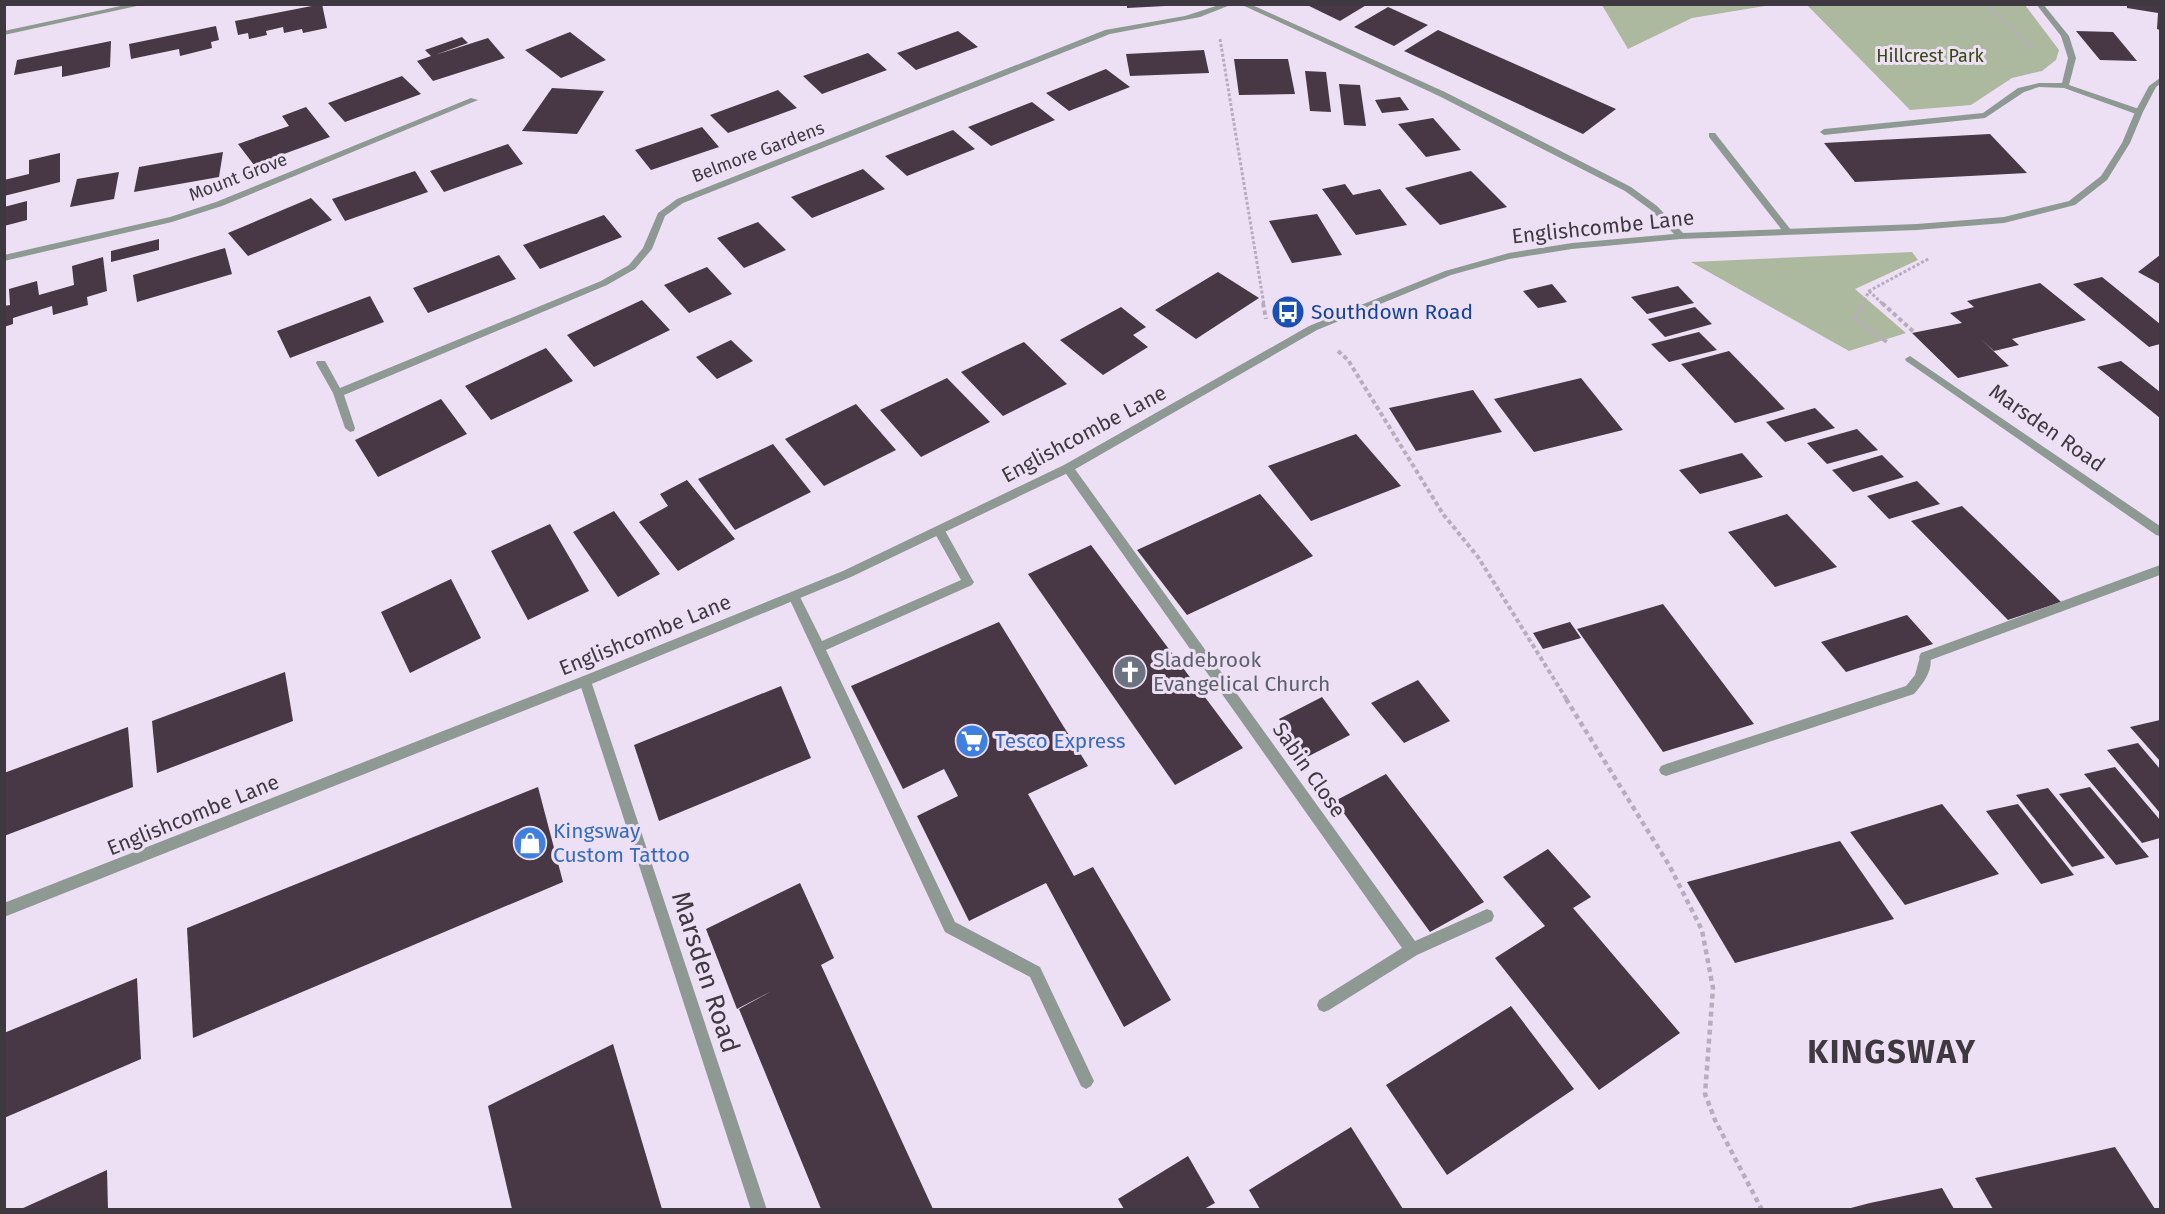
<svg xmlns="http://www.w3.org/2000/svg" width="2165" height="1214" viewBox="0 0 2165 1214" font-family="'Fira Sans',sans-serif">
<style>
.green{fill:#adb99e}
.building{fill:#483845}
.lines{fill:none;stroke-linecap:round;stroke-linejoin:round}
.path-far2{stroke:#b8adbd;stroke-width:3;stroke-dasharray:3 2;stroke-linecap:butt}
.path-far1{stroke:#b8adbd;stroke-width:4;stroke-dasharray:4.5 3;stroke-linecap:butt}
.path{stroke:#b8adbd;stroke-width:4.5;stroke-dasharray:5 4;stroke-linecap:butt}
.service{fill:#8f9993;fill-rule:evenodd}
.minor{fill:#8f9993;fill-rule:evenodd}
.tertiary{fill:#8f9993;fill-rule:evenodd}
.labels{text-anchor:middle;stroke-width:6;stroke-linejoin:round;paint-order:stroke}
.far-park-label{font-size:18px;fill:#33470e;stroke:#ede0f4}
.far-street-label{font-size:18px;fill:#3e3941;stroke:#ede0f4}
.street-label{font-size:21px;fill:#3e3941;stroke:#ede0f4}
.transit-label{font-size:21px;fill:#164399;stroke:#ede0f4;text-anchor:start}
.worship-label{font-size:21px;fill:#5b616d;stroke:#ede0f4;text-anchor:start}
.shop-label{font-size:21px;fill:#366cbe;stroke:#ede0f4;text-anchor:start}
.near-street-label{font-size:26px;fill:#3e3941;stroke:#ede0f4}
.near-district-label{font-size:33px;font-weight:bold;letter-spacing:1.5px;fill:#3e3941;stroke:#ede0f4}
</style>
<rect width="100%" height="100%" fill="#ede0f4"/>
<g class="green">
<polygon points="1602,5 1771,5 1692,18 1628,49"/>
<polygon points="1807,5 2025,5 2059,50 2056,60 2042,71 2012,78 1971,105 1910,110"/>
<polygon points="1912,252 1918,260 1855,289 1906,333 1849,351 1691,262"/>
</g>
<g class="building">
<polygon points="322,4 327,28 303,33 302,29 284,33 283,27 266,31 267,35 249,39 248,33 238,35 235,21"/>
<polygon points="1127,4 1165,4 1165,6 1127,8"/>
<polygon points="1305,4 1368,4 1340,21"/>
<polygon points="2127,4 2160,4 2160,30 2157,29 2158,13 2127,8"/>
<polygon points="1388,7 1428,25 1394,46 1354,27"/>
<polygon points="216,26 219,40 211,42 212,48 180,56 179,49 131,59 129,44"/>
<polygon points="1438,30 1524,68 1616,109 1583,134 1404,51"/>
<polygon points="958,31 978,47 916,70 897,53"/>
<polygon points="2076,31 2113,32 2137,61 2100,60"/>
<polygon points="570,32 606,60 561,78 525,50"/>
<polygon points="462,37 468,43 435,55 488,38 505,58 433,81 417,61 431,56 425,50"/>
<polygon points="111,41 110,67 62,77 62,66 14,75 17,60"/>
<polygon points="1204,50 1209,73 1130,76 1126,54"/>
<polygon points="868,53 887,70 822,94 803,76"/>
<polygon points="1234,59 1288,59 1295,94 1239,95"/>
<polygon points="1106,69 1130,87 1069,111 1046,93"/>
<polygon points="1305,71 1326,72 1331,112 1310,111"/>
<polygon points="402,76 421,94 345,122 328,103"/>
<polygon points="1339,84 1360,85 1366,126 1344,125"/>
<polygon points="552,88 604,91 577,134 522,131"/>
<polygon points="778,90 797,108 728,133 710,115"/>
<polygon points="1400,97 1409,110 1382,113 1375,100"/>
<polygon points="1032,102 1055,120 991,146 968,127"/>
<polygon points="306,107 330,137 254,165 238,144 289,126 282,116"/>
<polygon points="1433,118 1461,150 1426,157 1398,124"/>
<polygon points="702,127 719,147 651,170 635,150"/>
<polygon points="953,130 975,149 907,176 885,156"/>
<polygon points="1990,134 2027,173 1855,182 1824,143"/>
<polygon points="508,144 523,164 444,192 430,171"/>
<polygon points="223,152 219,177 134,192 139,167"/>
<polygon points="60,153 60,182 4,196 4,180 29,174 29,160"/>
<polygon points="863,169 885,189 812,218 791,197"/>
<polygon points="415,171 428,192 345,221 332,199"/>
<polygon points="1471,171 1507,207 1440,225 1405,188"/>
<polygon points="119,172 114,199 70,207 77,179"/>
<polygon points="1345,184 1353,195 1380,189 1407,225 1356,235 1322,189"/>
<polygon points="311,198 332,220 248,256 228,233"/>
<polygon points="27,201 27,220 4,226 4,207"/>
<polygon points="1317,214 1342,255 1292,263 1269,221"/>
<polygon points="604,215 622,237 540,269 523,245"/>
<polygon points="758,222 786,250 744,268 717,238"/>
<polygon points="159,239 159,250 111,262 111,251"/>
<polygon points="225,248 232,274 137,302 133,275"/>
<polygon points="499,255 516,279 428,313 413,288"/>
<polygon points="2160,255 2160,284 2138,272"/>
<polygon points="103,257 107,291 87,297 88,305 53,315 52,306 13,318 13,324 4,327 4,306 10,305 9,289 37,281 39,295 74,285 72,266"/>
<polygon points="707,267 732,294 689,313 664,285"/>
<polygon points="1218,272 1259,298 1196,339 1155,310"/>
<polygon points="2102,277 2160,324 2160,344 2149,347 2073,284"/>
<polygon points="2040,283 2086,320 2012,339 2019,345 1994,351 1981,339 2009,366 1958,378 1912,333 1962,323 1950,313 1974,307 1967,301"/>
<polygon points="1552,284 1567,302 1538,308 1523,291"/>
<polygon points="1678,286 1694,303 1647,314 1631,297"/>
<polygon points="370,296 384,322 290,358 277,331"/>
<polygon points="642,300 670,330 594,367 567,335"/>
<polygon points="1121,307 1146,327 1133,335 1148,347 1103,375 1060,340"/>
<polygon points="1695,307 1712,324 1665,337 1648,319"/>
<polygon points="1699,332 1717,350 1669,362 1651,344"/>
<polygon points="731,340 753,361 717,379 696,357"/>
<polygon points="1024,342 1067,384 1003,416 961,372"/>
<polygon points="546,348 573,381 491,420 465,386"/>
<polygon points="1729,351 1766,389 1785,409 1735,423 1681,364"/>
<polygon points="2121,361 2160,392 2160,418 2097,367"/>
<polygon points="947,378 990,422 921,457 880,410"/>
<polygon points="1581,378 1623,430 1534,452 1494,399"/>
<polygon points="1473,390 1502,432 1416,451 1389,408"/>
<polygon points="441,399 467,434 378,477 355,440"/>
<polygon points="856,404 896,450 824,486 785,439"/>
<polygon points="1815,408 1835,428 1785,442 1766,422"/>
<polygon points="1857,429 1878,450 1827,464 1807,443"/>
<polygon points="1356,434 1401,486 1311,521 1268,466"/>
<polygon points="773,444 811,492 735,530 698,479"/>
<polygon points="1742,453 1763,477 1700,494 1679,470"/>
<polygon points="1882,455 1904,477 1853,492 1832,470"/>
<polygon points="687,480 735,539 678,571 639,522 668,506 660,494"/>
<polygon points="1917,481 1940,504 1889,519 1867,496"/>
<polygon points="1260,494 1313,556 1187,615 1137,550"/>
<polygon points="1962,506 1986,529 2061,602 2008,620 1911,521"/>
<polygon points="614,511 660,574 618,597 573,532"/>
<polygon points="1787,514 1837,567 1775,587 1728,532"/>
<polygon points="550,524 589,591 528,620 491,551"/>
<polygon points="1091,545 1243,748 1175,785 1028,574"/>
<polygon points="451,579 481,638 410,673 381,612"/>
<polygon points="1663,604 1754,724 1663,752 1577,629"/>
<polygon points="1907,615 1933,644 1846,672 1821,642"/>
<polygon points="999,622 1088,766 1028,794 1074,876 1093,867 1171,1000 1124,1027 1046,883 969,921 917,816 958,796 944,769 903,789 851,686"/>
<polygon points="1570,622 1581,638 1543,649 1533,633"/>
<polygon points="285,672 293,721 157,773 152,721"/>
<polygon points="1418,680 1450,721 1404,743 1371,703"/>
<polygon points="781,686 811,758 659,821 634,745"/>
<polygon points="1322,697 1350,735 1307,757 1279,719"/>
<polygon points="2160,720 2160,761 2130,727"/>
<polygon points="128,727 133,787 4,836 4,773"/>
<polygon points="2138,743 2160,769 2160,813 2107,750"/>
<polygon points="2115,767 2160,820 2160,838 2142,843 2084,774"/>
<polygon points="1386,774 1484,902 1430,932 1335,801"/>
<polygon points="538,787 563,882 193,1038 187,928"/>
<polygon points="2090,787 2149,857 2116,865 2059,794"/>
<polygon points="2048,788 2105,858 2072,867 2016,795"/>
<polygon points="1942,804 1999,874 1905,905 1850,832"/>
<polygon points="2018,804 2074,875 2041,884 1986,811"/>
<polygon points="1840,841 1894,919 1735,963 1687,882"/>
<polygon points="1548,849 1591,897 1573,908 1680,1033 1599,1090 1495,958 1545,926 1503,877"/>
<polygon points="800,883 834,958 821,965 933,1209 821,1209 739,1009 770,992 737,1009 706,929"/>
<polygon points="137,978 141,1059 4,1118 4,1033"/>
<polygon points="1511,1006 1574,1089 1447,1175 1386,1085"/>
<polygon points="613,1044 662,1209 512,1209 488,1106"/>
<polygon points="1351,1127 1403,1209 1260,1209 1249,1190"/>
<polygon points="2115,1147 2155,1209 1993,1209 1975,1178"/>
<polygon points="1188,1156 1215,1203 1204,1209 1124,1209 1118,1199"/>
<polygon points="107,1170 108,1209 21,1209"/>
<polygon points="1942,1188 1954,1209 1847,1209 1870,1203"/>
</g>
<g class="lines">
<g class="path-far2">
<polyline points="1986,4 2033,49"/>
<polyline points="1220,39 1264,305"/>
<polyline points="1869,291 1884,305"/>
<polyline points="1862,305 1869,291 1930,258"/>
</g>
<g class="path-far1">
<polyline points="1263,303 1266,319"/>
<polyline points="1863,303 1855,319 1887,342"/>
<polyline points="1882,303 1915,333"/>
<polyline points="1338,351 1348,360 1443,514 1478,557 1567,700"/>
</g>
<polyline class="path" points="1566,699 1669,865 1702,930 1713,988 1705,1094 1715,1120 1762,1210"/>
<g class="service">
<polygon points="2036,4 2043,4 2069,36 2076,58 2069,85 2142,110 2142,114 2136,114 2064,88 2039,87 2024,92 1985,118 1824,135 1820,132 1824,129 1983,113 2018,88 2039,83 2062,83 2068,58 2061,36"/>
<polygon points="1709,133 1715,133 1791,230 1791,234 1785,234 1709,137"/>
<polygon points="939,526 943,527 972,579 974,582 972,585 826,650 955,922 1040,967 1094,1081 1091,1086 1086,1089 1081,1086 1030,977 945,932 788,596 790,593 798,593 822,641 961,580 933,530"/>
<path d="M 1925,652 L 1929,653 C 1935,668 1924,683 1914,694 L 1666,776 L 1661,774 L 1659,770 L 1661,766 L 1666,764 L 1906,686 L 1915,675 L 1921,653 Z"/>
</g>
<g class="minor">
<polygon points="130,4 146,4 4,35 4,31"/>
<polygon points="1222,4 1233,4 1200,17 1110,34 683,203 665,216 652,249 635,269 607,285 344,395 355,428 354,431 350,432 345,428 333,393 316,363 317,361 325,361 340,388 601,281 629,265 643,248 658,213 677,199 1105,30 1185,16"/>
<polygon points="471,98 478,100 222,206 172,222 4,261 4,255 170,217 216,202"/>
<polygon points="1910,356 2160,526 2160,536 2156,535 1906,361 1905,359"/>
<polygon points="1068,464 1072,465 1415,941 1487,909 1492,911 1494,916 1492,921 1417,955 1329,1010 1324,1012 1319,1010 1317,1005 1319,1000 1402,948 1064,471 1063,468 1064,465"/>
<polygon points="2160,565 2160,575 1925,662 1921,661 1919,657 1921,653"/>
<polygon points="585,676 589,677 591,681 767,1210 751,1210 579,681 581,677"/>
</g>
<polygon class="tertiary" points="1240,4 1250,4 1445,92 1631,187 1657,206 1683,233 1917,224 2004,217 2069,201 2101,176 2122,143 2135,112 2149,86 2160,78 2160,84 2156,87 2143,112 2130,143 2107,180 2075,205 2004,223 1917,230 1681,239 1572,249 1509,259 1451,275 1317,330 1072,471 851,577 589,685 4,917 4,903 581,677 843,571 1064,465 1309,326 1445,271 1509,253 1572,243 1674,234 1651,210 1625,191 1439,96"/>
</g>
<defs>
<g id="bus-disc" transform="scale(1.725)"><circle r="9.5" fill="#1a4fb4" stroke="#ede0f4"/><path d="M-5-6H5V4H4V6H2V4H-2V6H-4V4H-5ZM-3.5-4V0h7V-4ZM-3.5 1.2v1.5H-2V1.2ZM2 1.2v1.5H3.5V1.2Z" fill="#fff"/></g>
<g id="church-disc" transform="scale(1.725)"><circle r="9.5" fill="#6b7280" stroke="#ede0f4"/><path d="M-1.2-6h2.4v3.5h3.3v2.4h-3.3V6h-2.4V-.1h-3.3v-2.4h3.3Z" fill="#fff"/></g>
<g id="supermarket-disc" transform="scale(1.725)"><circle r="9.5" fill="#3f7fe0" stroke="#ede0f4"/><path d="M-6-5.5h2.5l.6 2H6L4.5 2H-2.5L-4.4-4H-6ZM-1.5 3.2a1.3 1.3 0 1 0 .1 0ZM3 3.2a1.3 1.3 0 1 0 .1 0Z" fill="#fff"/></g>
<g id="shop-disc" transform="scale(1.725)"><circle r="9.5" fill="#3f7fe0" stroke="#ede0f4"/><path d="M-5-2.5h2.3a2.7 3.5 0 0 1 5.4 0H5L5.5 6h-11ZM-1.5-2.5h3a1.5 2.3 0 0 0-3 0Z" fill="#fff"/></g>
</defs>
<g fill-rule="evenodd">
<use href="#bus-disc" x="1288" y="312"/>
<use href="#church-disc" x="1130" y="672"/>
<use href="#supermarket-disc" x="972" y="741"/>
<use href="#shop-disc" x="530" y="843"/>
</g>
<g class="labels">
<g class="far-park-label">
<text x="1930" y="62">Hillcrest Park</text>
</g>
<g class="far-street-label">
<text transform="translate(758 152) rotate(-21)" y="6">Belmore Gardens</text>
<text transform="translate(238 177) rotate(-21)" y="6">Mount Grove</text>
</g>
<g class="street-label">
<text transform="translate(1603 227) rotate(-6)" y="7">Englishcombe Lane</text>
<text transform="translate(2047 428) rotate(35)" y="7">Marsden Road</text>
<text transform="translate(1084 434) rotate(-28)" y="7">Englishcombe Lane</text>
<text transform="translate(645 635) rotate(-22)" y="7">Englishcombe Lane</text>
<text transform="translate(1309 770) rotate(55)" y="7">Sabin Close</text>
<text transform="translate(193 815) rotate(-22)" y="7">Englishcombe Lane</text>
</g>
<g class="transit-label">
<text x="1311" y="319">Southdown Road</text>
</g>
<g class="worship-label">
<text x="1153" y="667">Sladebrook<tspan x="1153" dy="24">Evangelical Church</tspan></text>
</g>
<g class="shop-label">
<text x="995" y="748">Tesco Express</text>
<text x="553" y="838">Kingsway<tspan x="553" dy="24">Custom Tattoo</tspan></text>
</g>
<g class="near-street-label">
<text transform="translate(706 972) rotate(72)" y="9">Marsden Road</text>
</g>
<g class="near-district-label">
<text x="1892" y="1063">KINGSWAY</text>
</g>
</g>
<rect width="2165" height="1214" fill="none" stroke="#3e3941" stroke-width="12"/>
</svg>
